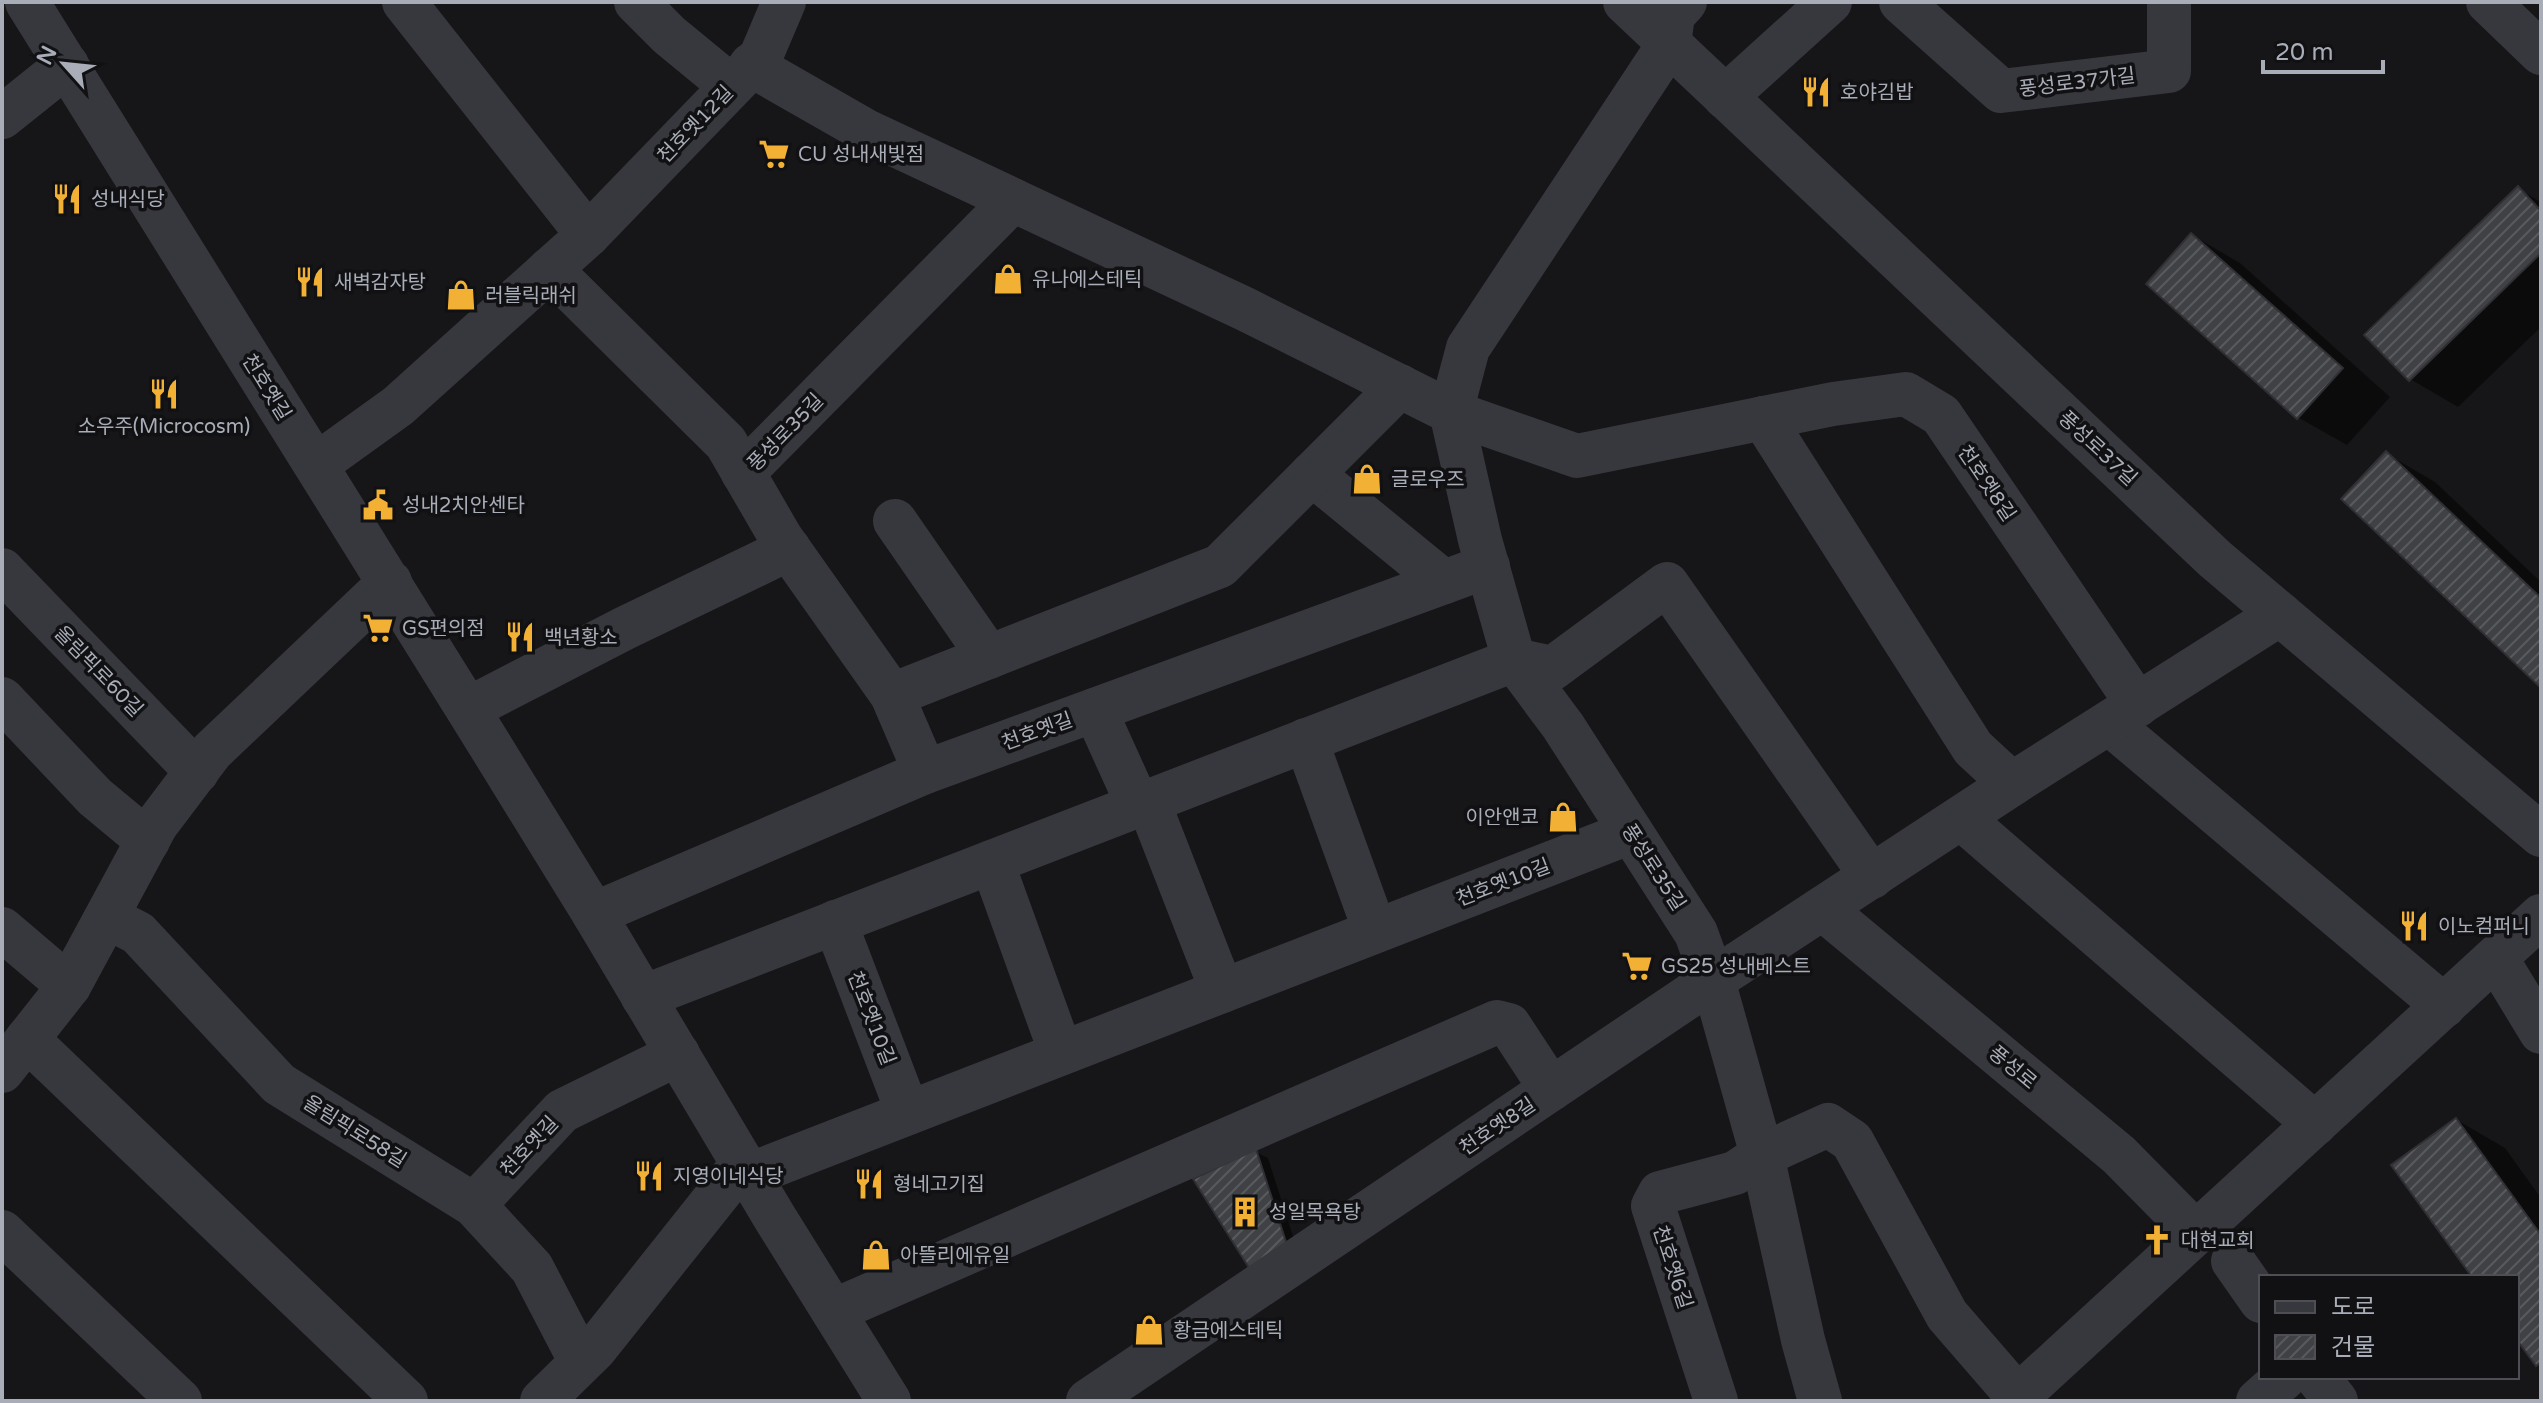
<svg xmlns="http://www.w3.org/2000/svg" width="2543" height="1403" viewBox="0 0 2543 1403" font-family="'Varela Round','Noto Sans KR',sans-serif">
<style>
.shadow{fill:#0007}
.building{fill:url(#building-hatch);stroke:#303034;stroke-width:2}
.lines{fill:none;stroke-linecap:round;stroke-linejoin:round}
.minor{stroke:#37383d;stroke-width:44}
.labels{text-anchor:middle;stroke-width:7;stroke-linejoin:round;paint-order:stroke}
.street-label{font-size:20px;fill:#a8adb8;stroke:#111113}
.poi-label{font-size:20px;fill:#a8adb8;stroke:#111113;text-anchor:start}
</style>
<defs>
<pattern id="building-hatch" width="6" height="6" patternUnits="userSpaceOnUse" patternTransform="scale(2)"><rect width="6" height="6" fill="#404145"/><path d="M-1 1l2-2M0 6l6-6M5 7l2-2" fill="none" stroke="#595a5e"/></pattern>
</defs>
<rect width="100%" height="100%" fill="#161618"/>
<g class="shadow">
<polygon points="2518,189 2541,202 2541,327 2458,407 2410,379"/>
<polygon points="2192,235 2240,263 2390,397 2347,445 2299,418 2148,284"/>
<polygon points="2387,454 2435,482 2541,582 2541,685"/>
<polygon points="2457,1120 2505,1148 2541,1198 2541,1366 2517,1336 2517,1277 2474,1277"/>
<polygon points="1256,1152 1268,1158 1298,1252 1195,1180"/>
</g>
<g class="building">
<polygon points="2518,186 2541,211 2541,253 2409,381 2364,335"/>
<polygon points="2191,233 2343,368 2297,419 2146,284"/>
<polygon points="2386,451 2541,598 2541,688 2341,499"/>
<polygon points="2456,1118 2541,1235 2541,1362 2536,1366 2517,1340 2517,1277 2472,1277 2391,1165"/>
<polygon points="1256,1149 1287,1245 1251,1271 1193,1179"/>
</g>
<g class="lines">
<g class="minor">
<polyline points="27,2 475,721 594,914 775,1218 889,1401"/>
<polyline points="404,2 588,235"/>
<polyline points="636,2 669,35 731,86"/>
<polyline points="1625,2 2215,559 2541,835"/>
<polyline points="1685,2 1673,15 1669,44 1468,348 1451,412 1480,540 1514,660 1563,726 1696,933 1713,980 1762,1155 1803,1340 1820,1401"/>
<polyline points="1901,2 2001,91 2169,71 2169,2"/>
<polyline points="2488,2 2541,53"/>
<polyline points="751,65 868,132 1245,309 1451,412 1577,456 1833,404 1906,394 1941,415 2138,705"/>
<polyline points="1725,97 1830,2"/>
<polyline points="2,117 67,65"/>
<polyline points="550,269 726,443 781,538 892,695 925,772"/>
<polyline points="1763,418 1973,748 2012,784"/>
<polyline points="316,465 398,406 588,235 761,56 784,2"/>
<polyline points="743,473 1013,200"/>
<polyline points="1312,474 1444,582"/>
<polyline points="895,521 989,657"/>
<polyline points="2,570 197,772"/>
<polyline points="892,695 1220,566 1400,386"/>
<polyline points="2,699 95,797 148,841"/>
<polyline points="468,709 625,628 789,549"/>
<polyline points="1095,710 1138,805"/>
<polyline points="2109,723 2444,1006"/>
<polyline points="1306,740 1375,931"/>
<polyline points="1148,801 1222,991"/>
<polyline points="1961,818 2315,1124"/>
<polyline points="992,862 1061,1053"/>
<polyline points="1823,909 2119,1155 2196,1233"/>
<polyline points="594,914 925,772 1488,566"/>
<polyline points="107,917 138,933 279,1084 474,1205 532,1268 581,1362"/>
<polyline points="835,922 908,1113"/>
<polyline points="2,929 69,986"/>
<polyline points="2496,958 2541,1032"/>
<polyline points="643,997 1514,660 1553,668 1667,584 1872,877"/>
<polyline points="27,1039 406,1401"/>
<polyline points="2,1071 69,986 156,825 212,751 390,582"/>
<polyline points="749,1175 1631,832"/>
<polyline points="474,1205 562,1111 678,1054"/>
<polyline points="2,1232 180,1401"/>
<polyline points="2233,1261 2261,1301"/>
<polyline points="833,1311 1497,1022 1509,1025 1551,1089"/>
<polyline points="2317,1377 2336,1401"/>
<polyline points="542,1401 595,1349 743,1163"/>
<polyline points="1088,1401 1713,980 2012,784 2280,614"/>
<polyline points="1716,1401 1653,1206 1660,1193 1735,1173 1762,1155 1828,1125 1852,1141 1947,1315 2018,1397"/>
<polyline points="2013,1401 2541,916"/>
<polyline points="2258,1401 2285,1377"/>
</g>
</g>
<defs>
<g id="restaurant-bare" transform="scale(2.4)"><path d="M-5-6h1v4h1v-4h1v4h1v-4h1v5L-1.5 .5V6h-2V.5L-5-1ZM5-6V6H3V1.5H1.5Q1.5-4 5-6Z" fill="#f2b134" stroke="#111113" stroke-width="2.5" paint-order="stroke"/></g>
<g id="supermarket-bare" transform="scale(2.4)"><path d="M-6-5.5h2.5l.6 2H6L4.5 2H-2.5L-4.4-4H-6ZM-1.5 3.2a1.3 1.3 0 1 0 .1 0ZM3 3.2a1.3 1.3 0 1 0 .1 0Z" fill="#f2b134" stroke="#111113" stroke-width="2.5" paint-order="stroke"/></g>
<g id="shop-bare" transform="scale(2.4)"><path d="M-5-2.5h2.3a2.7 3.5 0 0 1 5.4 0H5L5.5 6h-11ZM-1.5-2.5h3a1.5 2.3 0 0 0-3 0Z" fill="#f2b134" stroke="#111113" stroke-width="2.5" paint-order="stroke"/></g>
<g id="civic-bare" transform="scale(2.4)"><path d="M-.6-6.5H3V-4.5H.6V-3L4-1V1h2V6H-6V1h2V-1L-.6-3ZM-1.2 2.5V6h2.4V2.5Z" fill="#f2b134" stroke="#111113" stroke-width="2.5" paint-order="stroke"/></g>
<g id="building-bare" transform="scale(2.4)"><path d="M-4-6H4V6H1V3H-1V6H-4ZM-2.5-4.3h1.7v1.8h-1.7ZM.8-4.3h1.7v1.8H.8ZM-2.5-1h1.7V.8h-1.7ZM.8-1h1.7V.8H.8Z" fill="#f2b134" stroke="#111113" stroke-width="2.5" paint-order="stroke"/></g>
<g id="church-bare" transform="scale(2.4)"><path d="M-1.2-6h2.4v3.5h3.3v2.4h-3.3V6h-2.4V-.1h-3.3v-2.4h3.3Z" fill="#f2b134" stroke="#111113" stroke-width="2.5" paint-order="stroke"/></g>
</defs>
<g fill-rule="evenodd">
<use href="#restaurant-bare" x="1816" y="92"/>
<use href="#supermarket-bare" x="774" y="154"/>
<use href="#restaurant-bare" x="67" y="199"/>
<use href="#shop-bare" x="1008" y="279"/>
<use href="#restaurant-bare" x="310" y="282"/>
<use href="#shop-bare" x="461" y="295"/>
<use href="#restaurant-bare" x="164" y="394"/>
<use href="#shop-bare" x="1367" y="479"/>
<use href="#civic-bare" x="378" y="505"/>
<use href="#supermarket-bare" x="378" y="628"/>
<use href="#restaurant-bare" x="520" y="637"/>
<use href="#shop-bare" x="1563" y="817"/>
<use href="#restaurant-bare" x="2414" y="926"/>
<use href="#supermarket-bare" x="1637" y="966"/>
<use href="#restaurant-bare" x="649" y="1176"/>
<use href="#restaurant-bare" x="869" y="1184"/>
<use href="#building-bare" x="1245" y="1212"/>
<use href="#church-bare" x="2157" y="1240"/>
<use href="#shop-bare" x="876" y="1255"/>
<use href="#shop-bare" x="1149" y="1330"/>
</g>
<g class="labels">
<g class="street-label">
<text transform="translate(2077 82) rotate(-7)" y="7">풍성로37가길</text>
<text transform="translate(695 124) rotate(-46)" y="7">천호옛12길</text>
<text transform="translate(267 387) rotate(58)" y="7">천호옛길</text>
<text transform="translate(785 432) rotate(-46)" y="7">풍성로35길</text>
<text transform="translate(2098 448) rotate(43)" y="7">풍성로37길</text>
<text transform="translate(1987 483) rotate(56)" y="7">천호옛8길</text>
<text transform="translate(99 671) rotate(46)" y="7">올림픽로60길</text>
<text transform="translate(1037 731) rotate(-20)" y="7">천호옛길</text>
<text transform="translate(1654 867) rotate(57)" y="7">풍성로35길</text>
<text transform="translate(1503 882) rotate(-21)" y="7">천호옛10길</text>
<text transform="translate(872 1018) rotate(69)" y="7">천호옛10길</text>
<text transform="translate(2013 1067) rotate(40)" y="7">풍성로</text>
<text transform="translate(1497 1126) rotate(-34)" y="7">천호옛8길</text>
<text transform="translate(355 1131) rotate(32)" y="7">올림픽로58길</text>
<text transform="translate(529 1146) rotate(-47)" y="7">천호옛길</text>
<text transform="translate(1673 1267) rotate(72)" y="7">천호옛6길</text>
</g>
<g class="poi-label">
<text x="1840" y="99">호야김밥</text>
<text x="798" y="161">CU 성내새빛점</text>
<text x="91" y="206">성내식당</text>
<text x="1032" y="286">유나에스테틱</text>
<text x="334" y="289">새벽감자탕</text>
<text x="485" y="302">러블릭래쉬</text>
<text x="164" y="433" text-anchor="middle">소우주(Microcosm)</text>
<text x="1391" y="486">글로우즈</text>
<text x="402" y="512">성내2치안센타</text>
<text x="402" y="635">GS편의점</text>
<text x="544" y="644">백년황소</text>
<text x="1539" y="824" text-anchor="end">이안앤코</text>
<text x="2438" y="933">이노컴퍼니</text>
<text x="1661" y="973">GS25 성내베스트</text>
<text x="673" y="1183">지영이네식당</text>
<text x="893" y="1191">형네고기집</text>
<text x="1269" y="1219">성일목욕탕</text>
<text x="2181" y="1247">대현교회</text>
<text x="900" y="1262">아뜰리에유일</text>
<text x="1173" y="1337">황금에스테틱</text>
</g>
</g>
<rect width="2543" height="1403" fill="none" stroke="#a8adb8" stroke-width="8"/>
<rect x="2259" y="1275" width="260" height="104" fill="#111113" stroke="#4d4f55" stroke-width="2"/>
<rect x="2275" y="1301" width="40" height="12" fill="#37383d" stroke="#4d4f55" stroke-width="2"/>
<text x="2331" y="1315" font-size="24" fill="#a8adb8">도로</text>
<rect x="2275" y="1335" width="40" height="24" fill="url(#building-hatch)" stroke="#4d4f55" stroke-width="2"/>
<text x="2331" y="1355" font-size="24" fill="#a8adb8">건물</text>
<g transform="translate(64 64) rotate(297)" stroke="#111113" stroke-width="6" paint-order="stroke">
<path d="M0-6L14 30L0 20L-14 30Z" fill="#a8adb8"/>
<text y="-12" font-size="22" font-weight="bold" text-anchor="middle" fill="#a8adb8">N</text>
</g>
<path d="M2263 60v12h120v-12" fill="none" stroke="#a8adb8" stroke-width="4"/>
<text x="2275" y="60" font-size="24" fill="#a8adb8" stroke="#111113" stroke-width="6" paint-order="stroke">20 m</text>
</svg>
